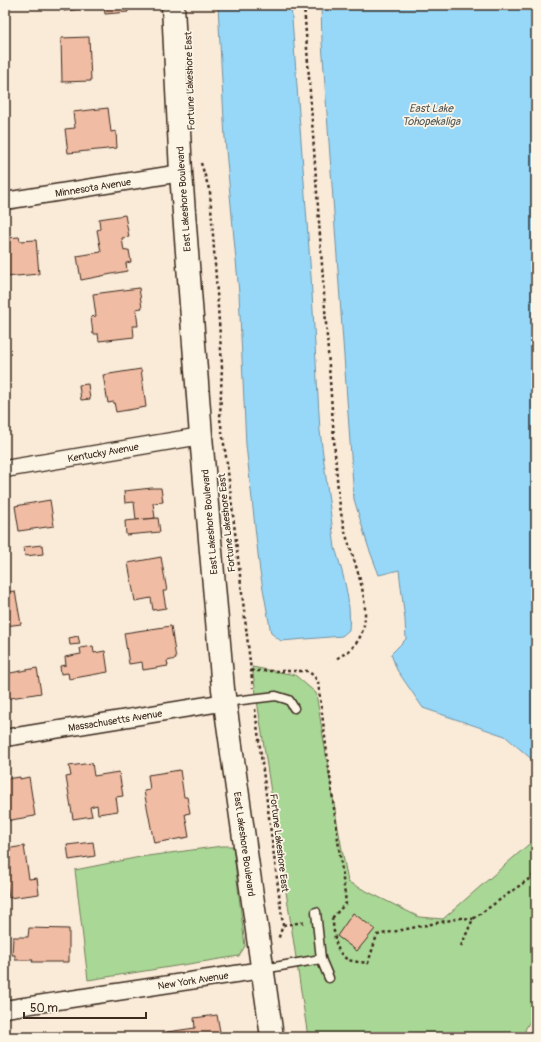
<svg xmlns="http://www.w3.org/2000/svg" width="541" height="1042" viewBox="0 0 541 1042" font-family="Pangolin,sans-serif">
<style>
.green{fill:#a9d796;stroke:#72805a}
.water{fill:#97d8f9;stroke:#7292a1}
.building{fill:#f0bca3;stroke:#3b2a1e}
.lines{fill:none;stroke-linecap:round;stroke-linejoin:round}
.lane-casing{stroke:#3b2a1e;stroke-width:11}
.street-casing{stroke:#3b2a1e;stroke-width:19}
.secondary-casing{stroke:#3b2a1e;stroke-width:25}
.path{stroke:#3b2a1e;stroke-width:2.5;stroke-dasharray:3 3;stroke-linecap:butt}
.lane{stroke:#fcf5e5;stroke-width:8}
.street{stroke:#fcf5e5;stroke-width:16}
.secondary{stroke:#fcf5e5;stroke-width:22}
.labels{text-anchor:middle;stroke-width:3.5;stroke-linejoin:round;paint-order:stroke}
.street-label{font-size:10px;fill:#3b2a1e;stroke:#fcf5e5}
.water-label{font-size:11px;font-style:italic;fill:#525655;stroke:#fcf5e5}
</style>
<rect width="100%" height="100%" fill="#faead8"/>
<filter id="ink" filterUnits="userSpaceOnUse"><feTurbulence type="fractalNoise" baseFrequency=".025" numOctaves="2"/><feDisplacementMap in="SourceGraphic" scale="8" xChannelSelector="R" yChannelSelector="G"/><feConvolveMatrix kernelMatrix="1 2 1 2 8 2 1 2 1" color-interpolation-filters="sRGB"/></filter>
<g filter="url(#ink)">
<g class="green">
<polygon points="252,667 295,675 316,693 338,828 348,882 419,917 443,919 536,838 536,1005 535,1012 525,1030 527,1037 308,1037"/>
<polygon points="222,846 233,846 245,946 239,956 88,980 75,870 140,857"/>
</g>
<g class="water">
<path d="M 218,5 L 291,5 L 311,276 L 320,431 L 335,548 C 343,573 352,604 349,630 L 342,636 L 281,641 L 271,633 L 260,572 L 246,445 L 239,293 L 225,139 Z"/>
<polygon points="321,5 536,5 536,763 505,736 423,708 397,670 391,654 406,639 405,620 399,570 379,575 368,546 354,499 322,42"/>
</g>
<g class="building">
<polygon points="64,5 80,5 81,9 64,11"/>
<polygon points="104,5 127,5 128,12 105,14"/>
<polygon points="89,37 91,81 62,82 61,38"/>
<polygon points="108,108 111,132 116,131 117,148 68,153 65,129 75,128 73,112"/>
<polygon points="125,215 129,237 122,238 124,251 129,250 131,262 126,263 127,271 81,280 77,256 101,252 97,230 100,229 99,219"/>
<polygon points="19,237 20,241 36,240 39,274 5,277 5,238"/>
<polygon points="139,288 142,308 136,309 138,326 133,326 134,337 99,341 98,334 93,334 91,317 96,316 93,294"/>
<polygon points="141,369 146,407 116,412 114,402 108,403 103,375"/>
<polygon points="88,384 90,399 81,400 79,385"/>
<polygon points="152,488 161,488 163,502 153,503 155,518 136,520 134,502 125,503 124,491"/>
<polygon points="50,500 54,526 19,531 15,506"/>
<polygon points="158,518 160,532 126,535 125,521"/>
<polygon points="42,545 43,554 25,556 24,547"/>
<polygon points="161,557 167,591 163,591 166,608 153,610 151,598 135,601 128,563"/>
<polygon points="15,591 21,624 5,626 5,592"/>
<polygon points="171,626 176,659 167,661 168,666 143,670 142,662 129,664 124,633"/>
<polygon points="78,636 80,644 70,645 69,638"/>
<polygon points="93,646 94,653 105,651 108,672 69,679 68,673 61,674 60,666 66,665 65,657 81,654 80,648"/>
<polygon points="37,668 41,693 5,699 5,674"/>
<polygon points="92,763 94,776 119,772 123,796 116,797 118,811 98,814 97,805 90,807 92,816 73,819 66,777 71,776 69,766"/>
<polygon points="180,770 184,797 187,797 190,813 185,814 189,837 154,843 144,791 150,790 148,775"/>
<polygon points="20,777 20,779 29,777 35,816 5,821 5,779"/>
<polygon points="93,842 95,856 69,860 67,845"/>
<polygon points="24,846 29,879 37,878 39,894 9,898 5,870 5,849"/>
<polygon points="353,913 375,929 357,951 337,936"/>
<polygon points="29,928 69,929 69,962 32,962 33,960 15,960 15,955 12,955 13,937 28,937"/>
<polygon points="217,1015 221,1037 168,1037 167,1032 195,1028 194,1018"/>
</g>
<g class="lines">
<g class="lane-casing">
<g id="lane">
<polyline points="226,702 276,696 289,700 294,708"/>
<polyline points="321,959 329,978"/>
<polyline points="263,969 321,959 316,912"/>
</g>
</g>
<g class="street-casing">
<g id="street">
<polyline points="5,201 181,173"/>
<polyline points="5,469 201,436"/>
<polyline points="5,738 226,702"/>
<polyline points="5,1009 262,970"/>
</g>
</g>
<g class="secondary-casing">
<polyline id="secondary" points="173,5 181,173 201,436 223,689 272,1037"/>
</g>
<g class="path">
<path d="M 304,5 L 335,453 C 337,476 338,500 343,523 C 350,558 383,617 352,648 C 347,653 340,656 335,660"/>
<polyline points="201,163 210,192 222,365 220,419 227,463 253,688"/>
<polyline points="251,671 308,671 314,676 318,682 346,903 332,918"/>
<polyline points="255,709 283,925 278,940"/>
<path d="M 332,918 C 335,931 333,953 349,960 C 354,962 362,962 368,963 L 377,935 L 461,918 L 473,919"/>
<polyline points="283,925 305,922"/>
<polyline points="461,946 473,919 536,874"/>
</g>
<use href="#lane" class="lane"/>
<use href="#street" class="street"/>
<use href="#secondary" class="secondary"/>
</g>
</g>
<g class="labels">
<g class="street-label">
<text transform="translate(189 81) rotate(-92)" y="4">Fortune Lakeshore East</text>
<text transform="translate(93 187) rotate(-9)" y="4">Minnesota Avenue</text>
<text transform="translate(183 199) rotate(-94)" y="4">East Lakeshore Boulevard</text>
<text transform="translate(103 452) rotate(-10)" y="4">Kentucky Avenue</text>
<text transform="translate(209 522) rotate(-95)" y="4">East Lakeshore Boulevard</text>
<text transform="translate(226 523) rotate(-96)" y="4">Fortune Lakeshore East</text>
<text transform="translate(115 720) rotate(-9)" y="4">Massachusetts Avenue</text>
<text transform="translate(280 843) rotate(83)" y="4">Fortune Lakeshore East</text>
<text transform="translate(245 844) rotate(82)" y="4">East Lakeshore Boulevard</text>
<text transform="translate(193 980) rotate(-9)" y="4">New York Avenue</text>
</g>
<g class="water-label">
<text x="431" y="112">East Lake<tspan x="431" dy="13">Tohopekaliga</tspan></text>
</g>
</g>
<rect width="541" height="1042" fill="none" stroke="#fcf5e5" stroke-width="20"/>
<rect x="10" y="10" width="521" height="1022" fill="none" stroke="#3b2a1e" stroke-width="1.5" filter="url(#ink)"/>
<path d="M24 1012v6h122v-6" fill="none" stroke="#3b2a1e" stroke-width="2"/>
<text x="30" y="1012" font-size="12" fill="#3b2a1e" stroke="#fcf5e5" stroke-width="3" paint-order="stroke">50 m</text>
</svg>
